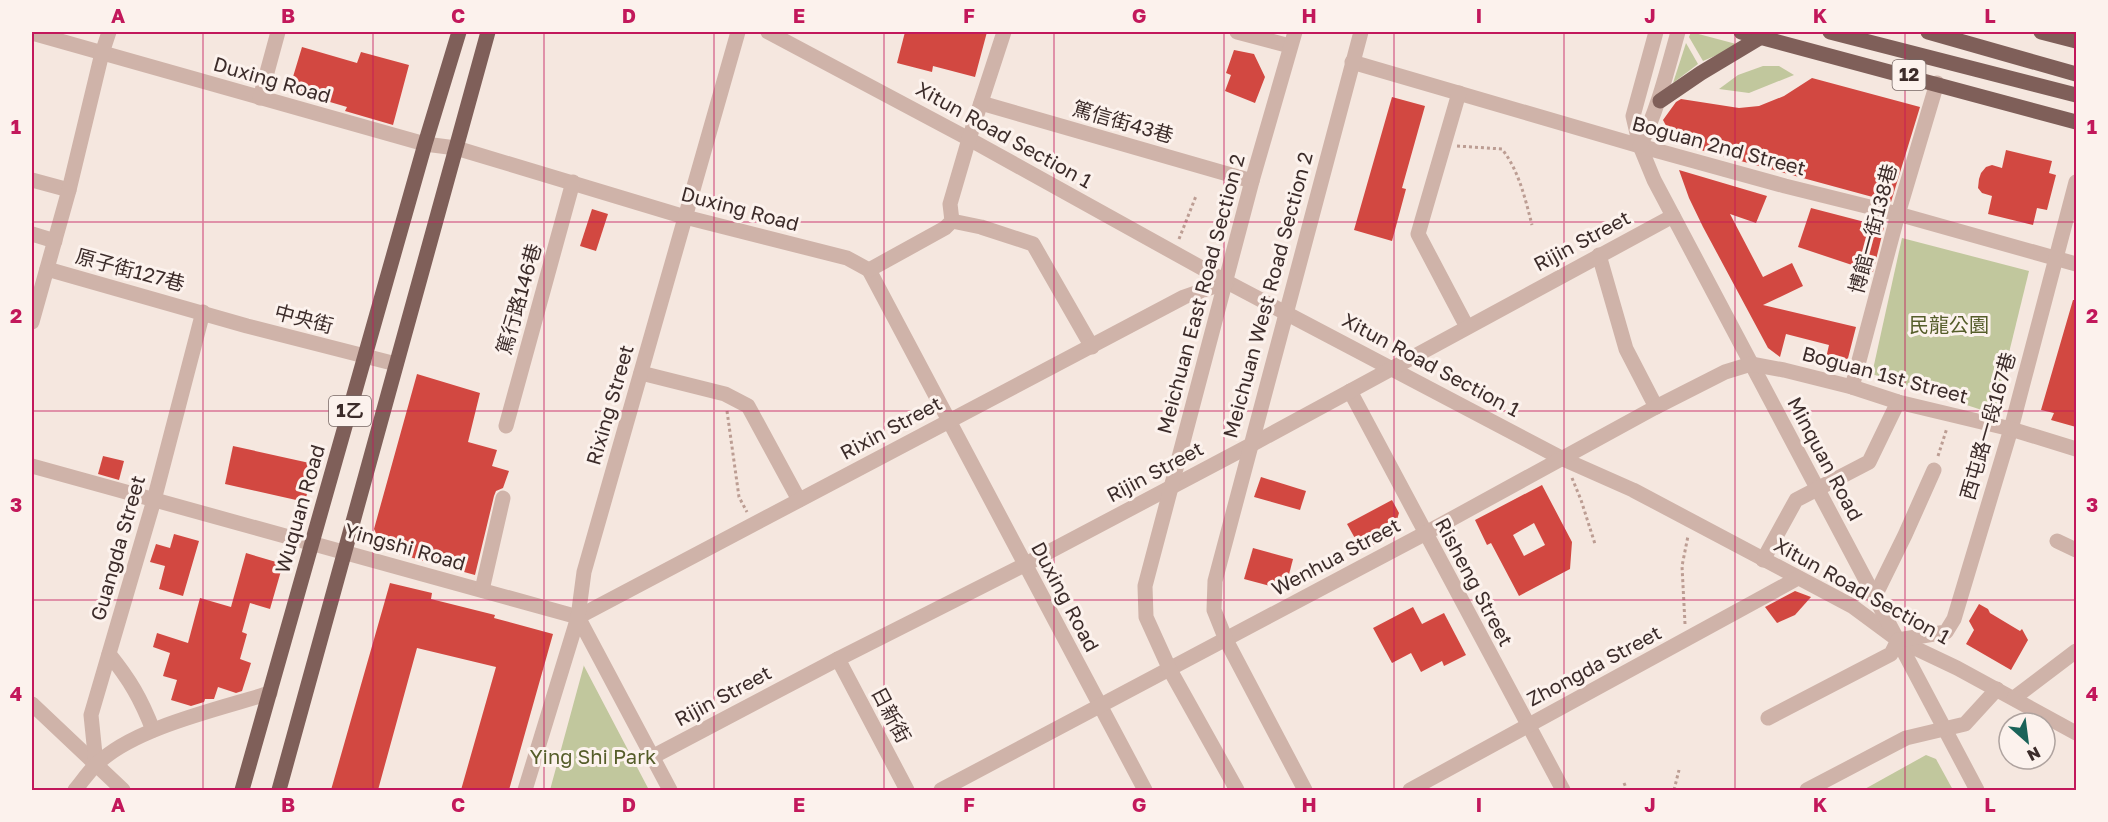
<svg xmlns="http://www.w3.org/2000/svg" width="2108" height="822" viewBox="0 0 2108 822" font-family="'Golos Text','Noto Sans TC',sans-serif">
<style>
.green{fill:#c1c79d}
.building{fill:#d24841;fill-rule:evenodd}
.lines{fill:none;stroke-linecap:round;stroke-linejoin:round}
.path{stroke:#bc9d93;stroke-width:3;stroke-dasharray:3 3;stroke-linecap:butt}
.minor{stroke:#cfb3a9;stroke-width:15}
.major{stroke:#7f5f59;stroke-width:15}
.grid{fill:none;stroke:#c2185b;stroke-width:1.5;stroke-opacity:0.55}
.labels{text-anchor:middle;stroke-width:6;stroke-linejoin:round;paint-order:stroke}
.shield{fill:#fcf2ed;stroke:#766764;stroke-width:1.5}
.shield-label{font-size:18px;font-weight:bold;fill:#3c2c2a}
.street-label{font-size:20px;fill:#3c2c2a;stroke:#fcf2ed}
.park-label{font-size:20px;fill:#555d2a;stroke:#fcf2ed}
.neatline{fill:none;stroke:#c2185b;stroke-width:2}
.grid-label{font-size:20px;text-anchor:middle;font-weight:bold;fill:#c2185b}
</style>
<rect width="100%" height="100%" fill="#f5e7df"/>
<g class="green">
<polygon points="1691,32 1740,45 1703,61 1689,37"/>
<polygon points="1686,43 1698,64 1673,83"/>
<polygon points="1763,66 1779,66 1794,75 1749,93 1719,89 1738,75"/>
<polygon points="1902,238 2029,271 1994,414 1872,374"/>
<polygon points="584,665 584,666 649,790 550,790"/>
<polygon points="1926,755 1936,759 1953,790 1863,790"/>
</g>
<g class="building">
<polygon points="905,32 987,32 975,77 933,66 932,72 897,63"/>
<polygon points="302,47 357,63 361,52 409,65 393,125 345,111 347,107 289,90"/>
<polygon points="1234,50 1254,54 1265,77 1255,103 1225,91 1231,75 1226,73"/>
<polygon points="1812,78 1920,107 1891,202 1675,143 1663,120 1676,102 1681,99 1739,108 1759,106 1784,96"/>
<polygon points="1392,97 1425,106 1402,188 1406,189 1392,241 1354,230"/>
<polygon points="2006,150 2052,161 2049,173 2056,175 2047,210 2037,208 2033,225 1988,214 1992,196 1982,193 1978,188 1979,179 1981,173 1986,167 1992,165 2002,168"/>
<polygon points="1679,170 1767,196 1756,223 1730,214 1763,277 1792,263 1803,286 1763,305 1856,327 1846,366 1838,370 1824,367 1829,345 1786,334 1780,357 1768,348 1703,227 1689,198"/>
<polygon points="1811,208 1884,227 1873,272 1798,247"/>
<polygon points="592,209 608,214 596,251 580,246"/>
<polygon points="2073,300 2076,300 2076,427 2051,420 2054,413 2041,410"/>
<polygon points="417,374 480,393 468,442 497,450 492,466 509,471 503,488 496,491 494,496 475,575 384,550 374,529"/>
<polygon points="233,446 314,464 305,502 225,484"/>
<polygon points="103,456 124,461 119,480 98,474"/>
<polygon points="1261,477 1306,491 1300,510 1254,497"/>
<path d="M 1542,485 L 1572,542 L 1570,569 L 1519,596 L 1491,543 L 1487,545 L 1475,520 ZM 1534,523 L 1545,545 L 1524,556 L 1513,535 Z"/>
<polygon points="1392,500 1399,513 1392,535 1362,551 1347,524"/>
<polygon points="174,534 199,541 183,596 159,589 165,566 150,562 156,544 170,548"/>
<polygon points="1253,548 1293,559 1285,590 1244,579"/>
<polygon points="246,553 283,564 270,609 250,603 242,632 247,634 240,659 251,663 242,691 236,693 218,687 214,699 205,699 204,702 191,706 171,700 177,680 163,676 170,653 153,647 157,633 188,643 200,598 231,607"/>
<polygon points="390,583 432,593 431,599 495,615 494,618 553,634 509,790 461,790 496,667 417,648 378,790 331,790"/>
<polygon points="1795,591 1811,597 1795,615 1777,623 1765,607"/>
<polygon points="1979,604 1988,609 1990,613 2020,631 2022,629 2028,640 2011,670 1966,644 1974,630 1969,621"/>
<polygon points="1413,607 1422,624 1444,613 1466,655 1444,666 1442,661 1421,672 1411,653 1392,663 1373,628"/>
</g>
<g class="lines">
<g class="path">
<path d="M 1457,146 L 1502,149 C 1519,171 1525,198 1532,225"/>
<polyline points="1179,239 1196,196"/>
<polyline points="727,411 739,497 747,512"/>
<polyline points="1938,456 1947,428"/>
<polyline points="1572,478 1581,500 1595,544"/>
<polyline points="1685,624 1682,566 1688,536"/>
<polyline points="1624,783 1627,790"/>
<polyline points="1674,790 1679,770"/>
</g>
<g class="minor">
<polyline points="768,32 969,139 1227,282 1563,459 1633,490 1852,606 1898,640 1957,668 2076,733"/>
<polyline points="1237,32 1290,46"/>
<polyline points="1656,32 1633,116 1640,146 1654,180 1977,790"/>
<polyline points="32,33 425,144 456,148 685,217 847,258 869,270 1145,790"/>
<polyline points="1352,62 1640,146 1785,186 1898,214 2076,264"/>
<polyline points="1459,93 1418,234 1467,327"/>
<polyline points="260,98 278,32"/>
<polyline points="981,103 1252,181"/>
<path d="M 1640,146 C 1658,109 1667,71 1678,32"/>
<polyline points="32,180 69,190"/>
<polyline points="952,221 981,227 1033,244 1092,347"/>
<polyline points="32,234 55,241"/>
<polyline points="1599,255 1626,349 1656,407"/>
<polyline points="47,269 247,326 396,364"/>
<polyline points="869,270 945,228 952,221 950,204 969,139 1004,32"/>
<polyline points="32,322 69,190 102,53 109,32"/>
<polyline points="641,373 725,394 748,406 799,500"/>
<polyline points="1852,387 1898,214 1937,83"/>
<polyline points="1350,391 1563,790"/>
<polyline points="506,426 573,182"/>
<polyline points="32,466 578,617 670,790"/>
<polyline points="2057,541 2076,550"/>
<polyline points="1763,560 1796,500 1869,462 1898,402"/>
<polyline points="482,590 503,498"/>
<polyline points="1874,598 1905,535 1934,470"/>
<polyline points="578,617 1184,297 1227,282"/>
<polyline points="1898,640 1946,632 1954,619 2011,429 2076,182"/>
<path d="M 109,654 C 130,680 141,699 153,730"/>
<polyline points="838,659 907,790"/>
<polyline points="2014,698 2076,651"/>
<polyline points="32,704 123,790"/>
<polyline points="1768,718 1891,654 1898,640"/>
<polyline points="652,757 838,659 1024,565 1249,446 1673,216"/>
<polyline points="96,764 91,715 154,500 203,312"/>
<path d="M 75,790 C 82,782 88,772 96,765 C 132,728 219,709 270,693"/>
<polyline points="525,790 578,617 584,572 738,32"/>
<polyline points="941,790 1424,534 1656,407 1725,372 1751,364 1784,370 1852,387 1898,402 2011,429 2076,449"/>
<polyline points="1237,790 1170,670 1146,617 1145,586 1252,181 1295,32"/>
<polyline points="1305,790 1226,640 1214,610 1215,581 1361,32"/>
<polyline points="1410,790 1798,578"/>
<polyline points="1807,790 1906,738 1965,724 1997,689"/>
</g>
<g class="major">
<polyline points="1741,32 2076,122"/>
<polyline points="1830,32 2076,95"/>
<polyline points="1928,32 2076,74"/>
<polyline points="2041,32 2076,41"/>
<polyline points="1660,101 1701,73 1761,37"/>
<polyline points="242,790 425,144 459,32"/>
<polyline points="279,790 488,32"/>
</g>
</g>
<path class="grid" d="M 203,32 L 203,790M 373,32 L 373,790M 544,32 L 544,790M 714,32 L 714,790M 884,32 L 884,790M 1054,32 L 1054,790M 1224,32 L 1224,790M 1394,32 L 1394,790M 1564,32 L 1564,790M 1735,32 L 1735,790M 1905,32 L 1905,790M 32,222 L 2076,222M 32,411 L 2076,411M 32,600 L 2076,600"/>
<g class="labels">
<g class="shield">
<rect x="1892.5" y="60" width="33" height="30" rx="4.5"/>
<rect x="329" y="396" width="42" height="30" rx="4.5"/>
</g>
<g class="shield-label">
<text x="1909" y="81">12</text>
<text x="350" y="417">1乙</text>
</g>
<g class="street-label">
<text transform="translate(272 80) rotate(16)" y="7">Duxing Road</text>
<text transform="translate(1123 122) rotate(16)" y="7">篤信街43巷</text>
<text transform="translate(1004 135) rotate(29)" y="7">Xitun Road Section 1</text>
<text transform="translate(1719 146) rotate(15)" y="7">Boguan 2nd Street</text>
<text transform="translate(740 209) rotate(15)" y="7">Duxing Road</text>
<text transform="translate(1873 229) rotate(-75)" y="7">博館一街138巷</text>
<text transform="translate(1582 241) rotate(-28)" y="7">Rijin Street</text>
<text transform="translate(130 270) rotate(15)" y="7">原子街127巷</text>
<text transform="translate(1201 294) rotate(-75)" y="7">Meichuan East Road Section 2</text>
<text transform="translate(1268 295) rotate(-75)" y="7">Meichuan West Road Section 2</text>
<text transform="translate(519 299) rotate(-74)" y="7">篤行路146巷</text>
<text transform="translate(304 319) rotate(15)" y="7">中央街</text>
<text transform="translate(1431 365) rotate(28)" y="7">Xitun Road Section 1</text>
<text transform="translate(1885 375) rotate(15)" y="7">Boguan 1st Street</text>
<text transform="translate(610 405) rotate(-74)" y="7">Rixing Street</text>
<text transform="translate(1988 426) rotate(-74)" y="7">西屯路一段167巷</text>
<text transform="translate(891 428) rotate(-28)" y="7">Rixin Street</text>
<text transform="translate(1825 459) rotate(62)" y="7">Minquan Road</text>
<text transform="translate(1155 472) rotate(-28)" y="7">Rijin Street</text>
<text transform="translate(300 509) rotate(-74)" y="7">Wuquan Road</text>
<text transform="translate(405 547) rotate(16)" y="7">Yingshi Road</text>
<text transform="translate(118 548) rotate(-74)" y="7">Guangda Street</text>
<text transform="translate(1336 557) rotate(-28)" y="7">Wenhua Street</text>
<text transform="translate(1474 582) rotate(62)" y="7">Risheng Street</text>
<text transform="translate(1862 591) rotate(29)" y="7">Xitun Road Section 1</text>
<text transform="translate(1065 597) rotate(62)" y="7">Duxing Road</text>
<text transform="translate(1594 666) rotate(-28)" y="7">Zhongda Street</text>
<text transform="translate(723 696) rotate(-28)" y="7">Rijin Street</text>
<text transform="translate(891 715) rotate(62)" y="7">日新街</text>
</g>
<g class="park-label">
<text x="1949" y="332">民龍公園</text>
<text x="593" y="764">Ying Shi Park</text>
</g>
</g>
<rect width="2108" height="822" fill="none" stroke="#fcf2ed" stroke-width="66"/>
<g transform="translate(2027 741) rotate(152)"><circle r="28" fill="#fcf2ed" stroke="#afa39f" stroke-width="1.5"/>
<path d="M0-4.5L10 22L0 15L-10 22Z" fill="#1a6359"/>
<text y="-9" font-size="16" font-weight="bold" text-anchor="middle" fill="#3c2c2a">N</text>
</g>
<rect x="33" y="33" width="2042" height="756" class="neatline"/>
<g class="grid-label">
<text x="118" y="23">A</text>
<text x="288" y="23">B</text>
<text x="458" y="23">C</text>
<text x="629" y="23">D</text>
<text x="799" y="23">E</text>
<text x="969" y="23">F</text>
<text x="1139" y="23">G</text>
<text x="1309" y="23">H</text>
<text x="1479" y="23">I</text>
<text x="1650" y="23">J</text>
<text x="1820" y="23">K</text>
<text x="1990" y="23">L</text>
<text x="16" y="134">1</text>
<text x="2092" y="134">1</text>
<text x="16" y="323">2</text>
<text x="2092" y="323">2</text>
<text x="16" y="512">3</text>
<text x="2092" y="512">3</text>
<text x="16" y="701">4</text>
<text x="2092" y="701">4</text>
<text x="118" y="812">A</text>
<text x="288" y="812">B</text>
<text x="458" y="812">C</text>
<text x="629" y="812">D</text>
<text x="799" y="812">E</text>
<text x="969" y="812">F</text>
<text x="1139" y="812">G</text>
<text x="1309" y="812">H</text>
<text x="1479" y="812">I</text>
<text x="1650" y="812">J</text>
<text x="1820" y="812">K</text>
<text x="1990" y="812">L</text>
</g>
</svg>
